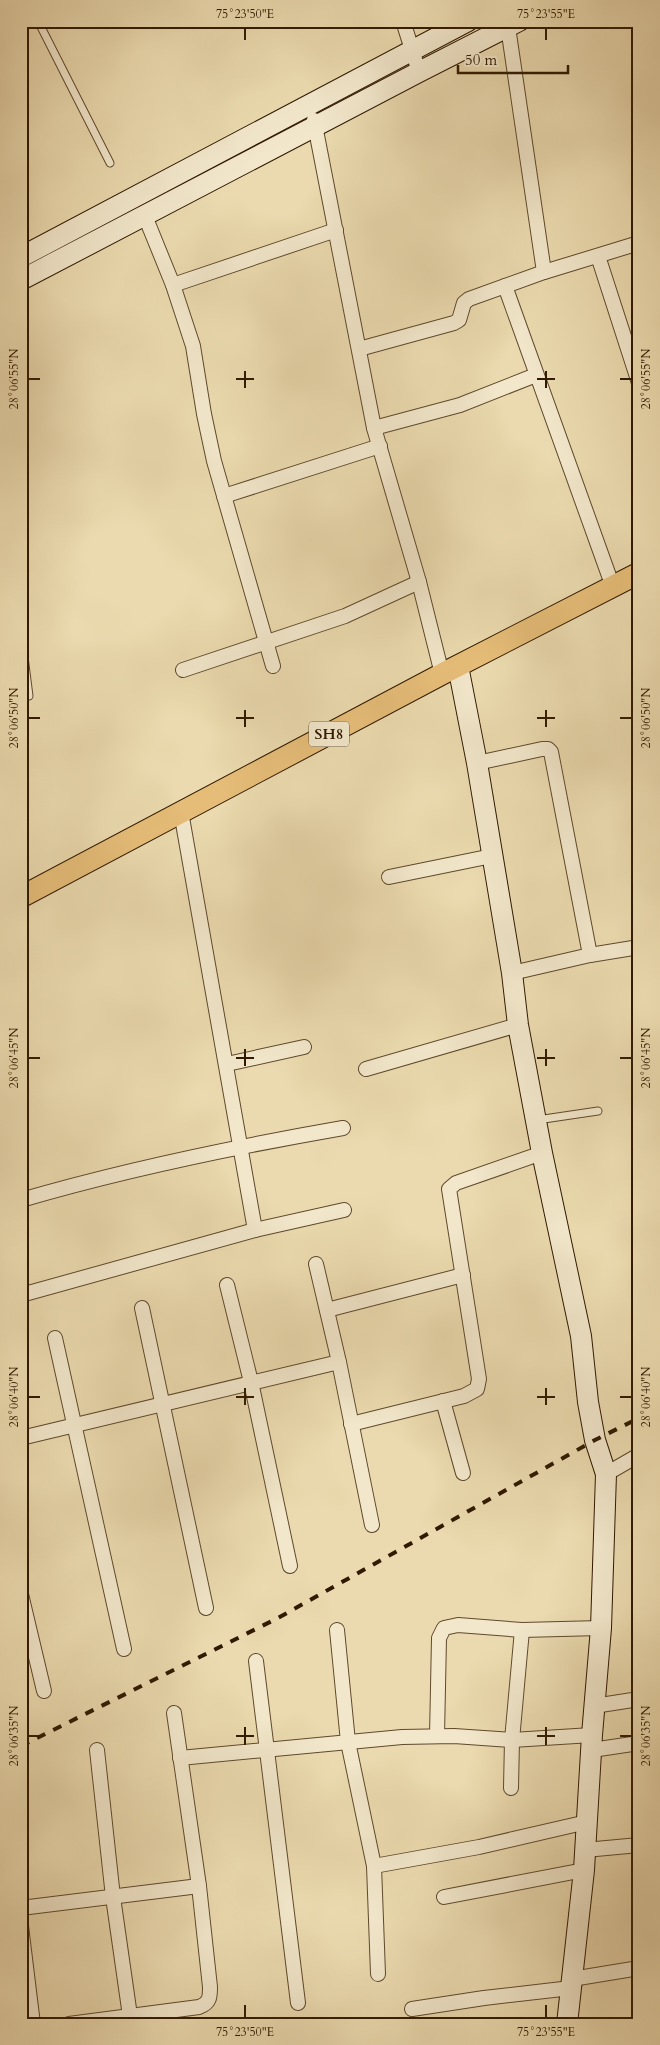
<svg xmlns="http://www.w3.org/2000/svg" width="660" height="2045" viewBox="0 0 660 2045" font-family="Cardo,serif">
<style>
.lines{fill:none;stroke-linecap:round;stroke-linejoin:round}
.lane-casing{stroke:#5f492c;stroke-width:9}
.street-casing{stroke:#5f492c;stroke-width:16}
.secondary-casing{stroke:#301900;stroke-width:22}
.primary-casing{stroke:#301900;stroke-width:23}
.lane{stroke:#f2e7cb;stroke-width:7}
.street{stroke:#f2e7cb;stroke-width:14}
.secondary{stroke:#f2e7cb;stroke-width:20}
.primary{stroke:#e6bd78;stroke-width:21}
.rail{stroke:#301900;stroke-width:4;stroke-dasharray:9 9;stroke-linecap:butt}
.ticks{fill:none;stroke:#301900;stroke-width:2}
.labels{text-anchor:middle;stroke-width:5;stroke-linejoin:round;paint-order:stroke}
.shield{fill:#f2e7cb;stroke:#6a573d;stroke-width:1}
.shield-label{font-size:15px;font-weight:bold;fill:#301900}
.neatline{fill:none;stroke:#301900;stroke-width:2}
.ticks-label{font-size:12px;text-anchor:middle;fill:#301900}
</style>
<rect width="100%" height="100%" fill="#ebdaaf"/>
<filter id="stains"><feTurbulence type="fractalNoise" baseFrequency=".004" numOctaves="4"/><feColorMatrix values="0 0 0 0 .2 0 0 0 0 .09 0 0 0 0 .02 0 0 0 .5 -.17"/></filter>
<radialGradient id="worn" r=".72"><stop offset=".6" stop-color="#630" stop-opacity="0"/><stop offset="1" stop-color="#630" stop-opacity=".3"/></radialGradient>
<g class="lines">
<g class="lane-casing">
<g id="lane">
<polyline points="38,21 110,163"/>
<polyline points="21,633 29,696"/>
<polyline points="537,1120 598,1111"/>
</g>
</g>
<g class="street-casing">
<g id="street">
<polyline points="403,21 419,72"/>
<polyline points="508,27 544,272"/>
<polyline points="314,120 374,428 419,582 442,674"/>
<polyline points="145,216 173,285 193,346 204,414 214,461 273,666"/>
<polyline points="598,256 639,383"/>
<polyline points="173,285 336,230"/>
<polyline points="505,286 613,587"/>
<polyline points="359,349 454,323 459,320 464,303 469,299 544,272 639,243"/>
<polyline points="374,428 460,405 536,375"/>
<polyline points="224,496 380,446"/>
<polyline points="183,670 345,616 419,582"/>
<polyline points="477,763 542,749 548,749 551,752 590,955"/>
<polyline points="181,812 255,1230"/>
<polyline points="389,877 492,856"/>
<polyline points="512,973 590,955 639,947"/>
<polyline points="227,1064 304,1047"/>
<polyline points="366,1069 518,1025"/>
<path d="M 21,1200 C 127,1169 234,1147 343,1128"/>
<polyline points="316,1264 339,1362 372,1525"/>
<polyline points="227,1285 251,1382 290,1566"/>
<polyline points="21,1295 255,1230 344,1210"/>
<polyline points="142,1308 206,1608"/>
<polyline points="327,1310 463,1275"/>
<polyline points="55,1338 124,1649"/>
<polyline points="443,1401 463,1473"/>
<polyline points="351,1424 464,1396 477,1389 479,1379 449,1189 456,1183 542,1153"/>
<polyline points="21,1438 339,1362"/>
<polyline points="606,1474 639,1455"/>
<polyline points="21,1594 44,1691"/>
<polyline points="337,1630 348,1742 374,1866 378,1974"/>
<polyline points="256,1661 298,2003"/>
<polyline points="594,1706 639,1699"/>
<polyline points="437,1736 439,1638 444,1628 458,1625 522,1630 601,1628"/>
<polyline points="97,1750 113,1897 130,2016"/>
<polyline points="592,1750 639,1743"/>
<polyline points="180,1758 402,1737 454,1736 512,1740 592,1735"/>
<polyline points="511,1788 512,1740 522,1630"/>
<polyline points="585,1850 639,1845"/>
<polyline points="374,1866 479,1847 587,1822"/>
<polyline points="444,1897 584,1870"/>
<polyline points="21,1908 199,1886"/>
<polyline points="21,1926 33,2024"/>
<polyline points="572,1979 639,1968"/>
<polyline points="412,2009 484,1998 571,1988"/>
<path d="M 69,2024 L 199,2007 C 210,2003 210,1997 210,1987 L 199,1886 L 174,1713"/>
</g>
</g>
<g class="secondary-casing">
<g id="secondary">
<polyline points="21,257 468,21"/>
<polyline points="21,280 419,72 519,21"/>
<polyline points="458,666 477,763 512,973 518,1025 542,1153 581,1336 588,1402 595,1440 606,1474 601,1628 592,1735 584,1870 567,2024"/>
</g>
</g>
<g class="primary-casing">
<polyline id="primary" points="21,897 442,674 639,573"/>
</g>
<use href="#lane" class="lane"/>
<use href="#street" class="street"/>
<use href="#secondary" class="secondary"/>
<use href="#primary" class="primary"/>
<polyline class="rail" points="21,1746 278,1618 595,1440 639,1418"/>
</g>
<path class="ticks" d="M 245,28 L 245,40M 546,28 L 546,40M 245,371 L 245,388M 546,371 L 546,388M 28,379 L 40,379M 236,379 L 254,379M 537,379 L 555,379M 620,379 L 632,379M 245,710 L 245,727M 546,710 L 546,727M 28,718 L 40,718M 236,718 L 254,718M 537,718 L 555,718M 620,718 L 632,718M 245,1049 L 245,1066M 546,1049 L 546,1066M 28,1058 L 40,1058M 236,1058 L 254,1058M 537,1058 L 555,1058M 620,1058 L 632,1058M 245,1388 L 245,1405M 546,1388 L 546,1405M 28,1397 L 40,1397M 236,1397 L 254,1397M 537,1397 L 555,1397M 620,1397 L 632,1397M 245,1727 L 245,1745M 546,1727 L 546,1745M 28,1736 L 40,1736M 236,1736 L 254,1736M 537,1736 L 555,1736M 620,1736 L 632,1736M 245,2005 L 245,2018M 546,2005 L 546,2018"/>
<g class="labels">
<rect class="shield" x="309" y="721.5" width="40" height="25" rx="4"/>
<g class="shield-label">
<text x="329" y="739">SH8</text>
</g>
</g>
<rect width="660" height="2045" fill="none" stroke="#ebdaaf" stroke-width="55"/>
<path d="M458 65v8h110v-8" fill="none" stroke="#301900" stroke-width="2.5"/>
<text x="465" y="65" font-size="15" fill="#301900" stroke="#f2e7cb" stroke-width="4" paint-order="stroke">50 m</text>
<rect x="28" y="28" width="604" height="1990" class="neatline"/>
<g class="ticks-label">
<text x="245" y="18">75°23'50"E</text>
<text x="546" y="18">75°23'55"E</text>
<text transform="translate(14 379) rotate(-90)" y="4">28°06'55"N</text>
<text transform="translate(646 379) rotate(-90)" y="4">28°06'55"N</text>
<text transform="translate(14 718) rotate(-90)" y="4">28°06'50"N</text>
<text transform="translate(646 718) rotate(-90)" y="4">28°06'50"N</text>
<text transform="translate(14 1058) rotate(-90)" y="4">28°06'45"N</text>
<text transform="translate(646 1058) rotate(-90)" y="4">28°06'45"N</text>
<text transform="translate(14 1397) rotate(-90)" y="4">28°06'40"N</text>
<text transform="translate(646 1397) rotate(-90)" y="4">28°06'40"N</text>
<text transform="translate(14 1736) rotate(-90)" y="4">28°06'35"N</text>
<text transform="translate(646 1736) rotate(-90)" y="4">28°06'35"N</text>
<text x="245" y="2036">75°23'50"E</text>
<text x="546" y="2036">75°23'55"E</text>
</g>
<rect width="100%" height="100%" filter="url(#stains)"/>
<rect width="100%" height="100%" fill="url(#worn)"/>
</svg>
